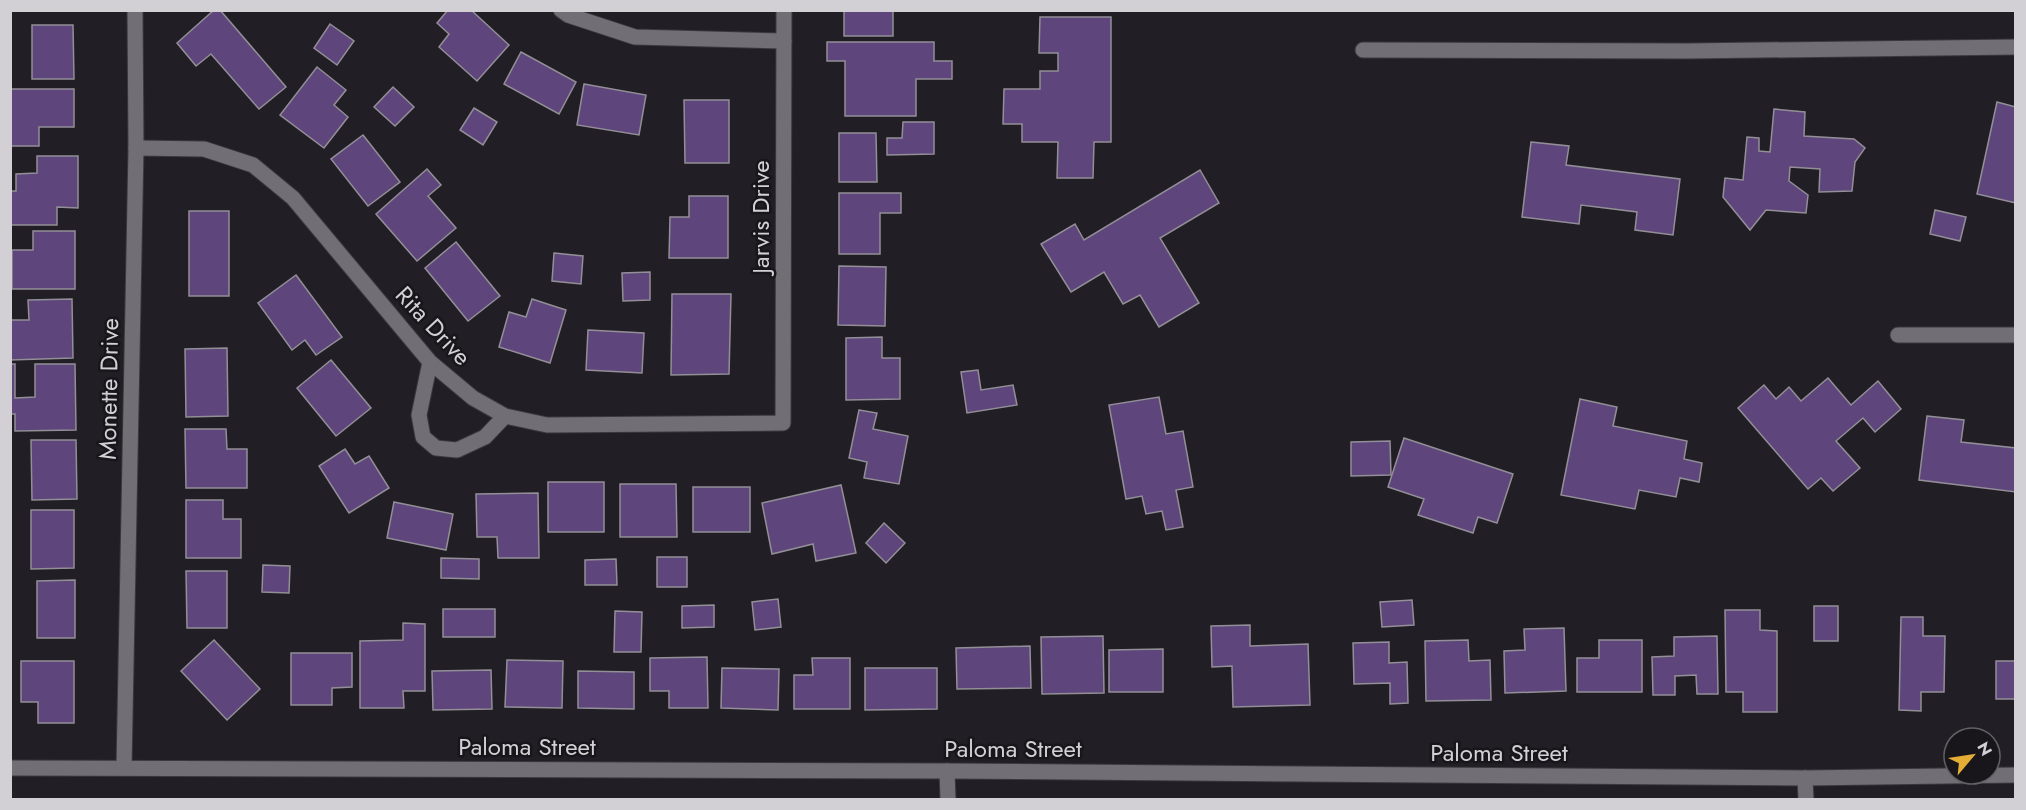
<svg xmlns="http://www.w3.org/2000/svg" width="2026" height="810" viewBox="0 0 2026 810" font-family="Jost,sans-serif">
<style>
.building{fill:#5e457c;stroke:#928f96;stroke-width:1.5}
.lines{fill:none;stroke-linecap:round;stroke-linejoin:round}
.minor-casing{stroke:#3b393e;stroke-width:17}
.minor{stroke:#716e75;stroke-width:15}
.labels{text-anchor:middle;stroke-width:5;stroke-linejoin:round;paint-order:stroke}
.street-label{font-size:24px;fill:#d2d0d4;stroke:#18161b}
</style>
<rect width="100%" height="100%" fill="#211f25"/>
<g class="building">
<polygon points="214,10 220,10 286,87 259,109 211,54 196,66 177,43"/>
<polygon points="448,10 471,10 509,45 477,81 439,47 449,34 437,23"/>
<rect x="844" y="10" width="49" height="26"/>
<polygon points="1040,17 1111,17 1111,142 1094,142 1093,178 1057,178 1058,142 1022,142 1022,124 1003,124 1004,89 1040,89 1040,71 1058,71 1058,53 1039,53"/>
<polygon points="330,24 354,41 337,65 314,48"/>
<polygon points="32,25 73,25 74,79 32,79"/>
<polygon points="827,42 934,42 934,61 952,61 952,79 916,79 916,116 845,116 845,61 827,61"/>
<polygon points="521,52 576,82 559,114 504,84"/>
<polygon points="317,67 346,90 334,105 348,117 324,148 280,115"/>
<polygon points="584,84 646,95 639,135 577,125"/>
<polygon points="393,87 414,107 395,126 374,107"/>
<polygon points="10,89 74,89 74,127 39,127 39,146 10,146"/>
<polygon points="684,100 729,100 729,163 685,163"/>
<polygon points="1997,102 2016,107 2016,203 1977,194"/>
<polygon points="474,108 497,122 483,145 460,130"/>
<polygon points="1774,109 1805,112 1804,136 1854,139 1865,148 1855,162 1852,191 1819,192 1820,169 1790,167 1789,181 1808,195 1806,213 1766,210 1750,230 1723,197 1725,178 1743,180 1747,137 1759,138 1759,151 1770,152"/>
<polygon points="903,122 934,122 934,154 887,155 887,138 902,138"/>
<polygon points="839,133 876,133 877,182 839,182"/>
<polygon points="363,135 400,182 368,206 331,159"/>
<polygon points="1531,142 1569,146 1566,165 1680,179 1673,235 1635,230 1637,212 1581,205 1579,224 1522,217"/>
<polygon points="37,156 78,156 78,208 57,207 57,225 10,225 10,191 16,191 16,174 37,173"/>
<polygon points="427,169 441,185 428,196 456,228 417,261 376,214"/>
<polygon points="1200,170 1219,203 1160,238 1199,303 1159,327 1140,295 1123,304 1104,272 1071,292 1041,244 1075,224 1084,240"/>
<polygon points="839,193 901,193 901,213 880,213 880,254 839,254"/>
<polygon points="689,196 728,196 728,258 669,258 670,217 689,217"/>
<polygon points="1935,210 1966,217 1960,241 1930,234"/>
<rect x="189" y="211" width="40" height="85"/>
<polygon points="33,231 75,231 75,289 12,289 12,250 33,250"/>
<polygon points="456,242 500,296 468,321 425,268"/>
<polygon points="554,253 583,256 581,284 552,281"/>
<polygon points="839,266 886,267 885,326 838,325"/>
<polygon points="650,272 650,300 623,301 622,273"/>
<polygon points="296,275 342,337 316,355 305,340 292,350 258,303"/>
<polygon points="672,294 731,294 729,374 671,375"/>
<polygon points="72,299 73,358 10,360 10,320 29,320 28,300"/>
<polygon points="532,299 566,310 550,363 499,347 509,312 526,317"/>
<polygon points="588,330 644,333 642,373 586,370"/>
<polygon points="882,337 882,358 900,358 900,399 846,400 846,338"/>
<polygon points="227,348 228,416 186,417 185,349"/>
<polygon points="331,360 371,408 336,436 297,388"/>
<polygon points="10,364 15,364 15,398 35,397 35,364 75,364 76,430 15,431 15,414 10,414"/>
<polygon points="978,370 981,390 1013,385 1017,405 967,413 961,372"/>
<polygon points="1828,378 1851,405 1878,381 1901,409 1875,432 1863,418 1836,441 1860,468 1833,491 1821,478 1808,489 1738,408 1764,385 1776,399 1789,387 1801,401"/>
<polygon points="1159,397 1166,434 1183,431 1193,487 1176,490 1183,527 1166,530 1162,511 1146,514 1142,496 1126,499 1109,405"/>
<polygon points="1580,399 1617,407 1613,426 1687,441 1684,459 1702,463 1699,482 1680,478 1676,497 1639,490 1635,509 1561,495"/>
<polygon points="859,410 877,413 873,429 908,436 899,484 864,478 867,462 849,458"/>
<polygon points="1927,416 1964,420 1961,442 2016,448 2016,492 1919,480"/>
<polygon points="185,429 226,429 227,449 247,449 247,488 186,488"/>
<polygon points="1404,438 1513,474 1497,523 1478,517 1473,533 1418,515 1424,499 1388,487"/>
<polygon points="31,440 76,440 77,499 32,500"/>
<polygon points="1390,441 1391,475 1351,476 1351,442"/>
<polygon points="345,449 355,464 369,456 389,488 349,513 319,466"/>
<rect x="548" y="482" width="56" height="50"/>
<polygon points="620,484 676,484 677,537 620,537"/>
<polygon points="841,485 856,553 816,561 813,544 772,554 762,503"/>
<rect x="693" y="487" width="57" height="45"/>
<polygon points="538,493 539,558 498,558 497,537 477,537 476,494"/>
<polygon points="186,500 223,500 223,519 241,519 241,558 186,558"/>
<polygon points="394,502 453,514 446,550 387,538"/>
<polygon points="31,510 74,510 74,568 31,569"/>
<polygon points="884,523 905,543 886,563 866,543"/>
<rect x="657" y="557" width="30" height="30"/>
<polygon points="441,558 479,559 479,579 441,578"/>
<polygon points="616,559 617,585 585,585 585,560"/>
<polygon points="263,565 290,566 289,593 262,592"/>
<polygon points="186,571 227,571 227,628 187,628"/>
<polygon points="75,580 75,638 37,638 37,581"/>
<polygon points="778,599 781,627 755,630 752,602"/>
<polygon points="1412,600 1414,625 1382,627 1380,602"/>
<polygon points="714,605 714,627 682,628 682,606"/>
<rect x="1814" y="606" width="24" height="35"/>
<rect x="443" y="609" width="52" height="28"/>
<polygon points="1725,610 1760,610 1760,630 1777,631 1777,712 1743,712 1743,692 1726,692"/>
<polygon points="615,611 642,612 641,652 614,652"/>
<polygon points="1901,617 1923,617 1923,636 1945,636 1944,692 1921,692 1921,711 1899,710"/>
<polygon points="403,623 425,624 425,691 403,691 404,708 360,708 360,641 403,640"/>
<polygon points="1250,625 1250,646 1308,644 1310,705 1233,707 1232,666 1212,667 1211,626"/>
<polygon points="1564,628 1566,691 1505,693 1504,651 1525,650 1524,629"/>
<polygon points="1103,636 1104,693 1042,694 1041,637"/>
<polygon points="1717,636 1718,694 1697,694 1696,675 1675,676 1675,695 1653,695 1652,657 1674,656 1674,637"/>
<polygon points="214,640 260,689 227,720 181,671"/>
<polygon points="1468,640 1469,661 1490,660 1491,700 1426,701 1425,641"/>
<polygon points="1599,640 1642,640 1642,692 1577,692 1577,658 1599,658"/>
<polygon points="1389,642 1389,663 1407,662 1408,703 1390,704 1390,683 1354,684 1353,643"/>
<polygon points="1030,646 1031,688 957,689 956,648"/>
<polygon points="1163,649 1163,692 1109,692 1109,650"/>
<polygon points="291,653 352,653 352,687 332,688 332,705 291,705"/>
<polygon points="707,657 708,708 669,708 669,691 650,691 650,658"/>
<polygon points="812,658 850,658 850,709 794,709 794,675 813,675"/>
<polygon points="507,660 563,661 562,708 505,707"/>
<polygon points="21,661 74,661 74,723 38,723 38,702 21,702"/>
<rect x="1996" y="661" width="20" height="38"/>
<polygon points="722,668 779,669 778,710 721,708"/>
<polygon points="865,668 937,668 937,709 865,710"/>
<polygon points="491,670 492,709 433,710 432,671"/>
<polygon points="578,671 634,672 634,709 578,708"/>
</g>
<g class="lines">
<g class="minor-casing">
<g id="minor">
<polyline points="561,10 568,15 635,37 784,41"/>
<polyline points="1363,50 1687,51 2016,47"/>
<polyline points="136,148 204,149 253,165 293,198 430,362 473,398 505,416 547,425 783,423 784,10"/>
<polyline points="1898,335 2016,335"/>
<polyline points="430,362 419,415 423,437 436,448 457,450 485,437 505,416"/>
<polyline points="10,768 947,771 1805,778 2016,775"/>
<polyline points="124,768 136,148 135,10"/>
<polyline points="947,771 948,800"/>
<polyline points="1805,778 1806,800"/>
</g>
</g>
<use href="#minor" class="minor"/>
</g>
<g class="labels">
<g class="street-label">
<text transform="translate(761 217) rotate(-90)" y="8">Jarvis Drive</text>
<text transform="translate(433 326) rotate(47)" y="8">Rita Drive</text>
<text transform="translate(109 389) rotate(-89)" y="8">Monette Drive</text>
<text x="527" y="755">Paloma Street</text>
<text x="1013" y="757">Paloma Street</text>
<text x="1499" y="761">Paloma Street</text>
</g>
</g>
<rect width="2026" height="810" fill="none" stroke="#d2d0d4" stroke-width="24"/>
<g transform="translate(1972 756) rotate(61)"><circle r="28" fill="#18161b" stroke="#626065" stroke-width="1.5"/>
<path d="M0-4.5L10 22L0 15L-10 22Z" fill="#e5ad35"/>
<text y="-9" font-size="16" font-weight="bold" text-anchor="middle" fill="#d2d0d4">N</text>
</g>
</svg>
